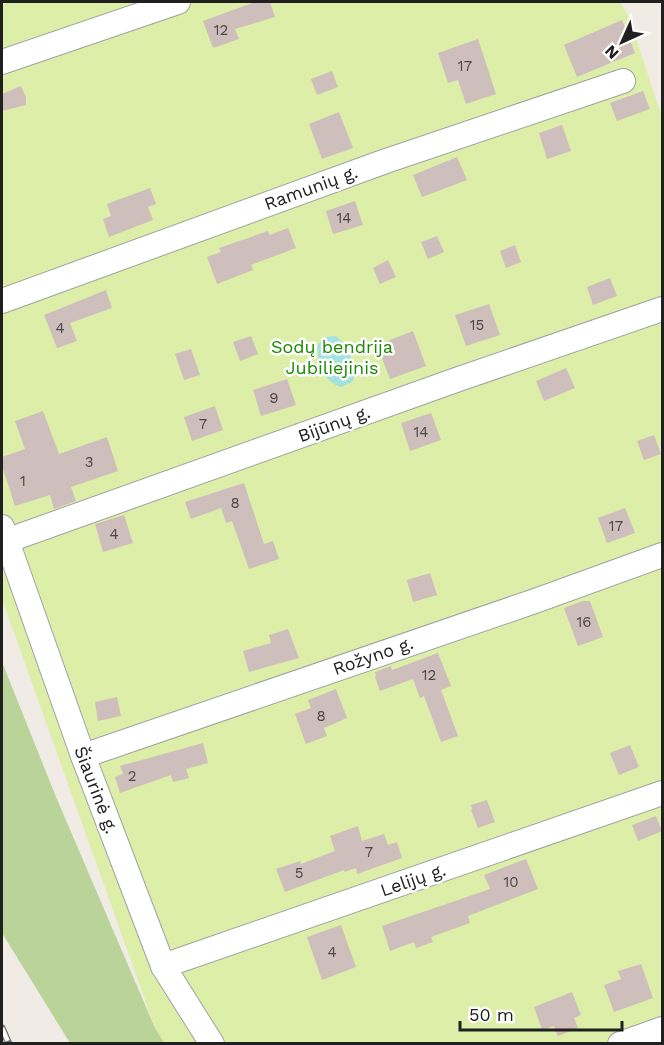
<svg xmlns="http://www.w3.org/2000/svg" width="664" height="1045" viewBox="0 0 664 1045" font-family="'Work Sans',sans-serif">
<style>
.grass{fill:#ddeea9}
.forest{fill:#b9d398}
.water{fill:#a4e2e0}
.building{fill:#cebfbc}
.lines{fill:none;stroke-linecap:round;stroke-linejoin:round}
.minor-casing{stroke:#a1a1a1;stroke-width:26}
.minor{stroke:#fff;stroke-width:24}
.rail-casing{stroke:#6e6e6e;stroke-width:7}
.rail{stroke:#fff;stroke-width:4.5;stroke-dasharray:14;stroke-linecap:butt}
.labels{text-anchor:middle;stroke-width:5;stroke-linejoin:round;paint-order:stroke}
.number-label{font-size:15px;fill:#4c4847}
.street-label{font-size:18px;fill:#202020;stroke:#fff}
.park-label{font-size:18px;fill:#1b8904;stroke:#fff}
</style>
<rect width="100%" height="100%" fill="#f1ebe6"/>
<polygon class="grass" points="2,2 620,2 629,17 662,117 662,1043 164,1043 155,1028 2,599"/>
<polygon class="forest" points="2,662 56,797 155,1028 164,1043 70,1043 2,933"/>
<path class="water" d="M 336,336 L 347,346 L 356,373 L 352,382 L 341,387 C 324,382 316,362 318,344 L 326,337 Z"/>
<g class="building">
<polygon points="255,2 270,2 275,17 235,29 239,39 213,48 203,21"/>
<polygon points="622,20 635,53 577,77 564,45"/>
<polygon points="478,39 496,94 466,104 458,80 448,83 438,53"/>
<polygon points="332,71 338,87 317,95 311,79"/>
<polygon points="21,86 26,97 26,105 2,111 2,94"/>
<polygon points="643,91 650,109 617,121 610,103"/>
<polygon points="339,112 353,148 322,159 309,124"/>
<polygon points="562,125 571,151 547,159 539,133"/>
<polygon points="457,157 467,180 422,197 413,175"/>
<polygon points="150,188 156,204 148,207 153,220 109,237 103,219 111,216 107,204"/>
<polygon points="355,201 363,225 333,234 326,211"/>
<polygon points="288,228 296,248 251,265 253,270 217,284 207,257 221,252 219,248 268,231 270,235"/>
<polygon points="437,236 444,252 428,259 421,242"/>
<polygon points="515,245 521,262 506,268 500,251"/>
<polygon points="388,260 396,277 380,284 373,268"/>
<polygon points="610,278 617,296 593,305 587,287"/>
<polygon points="106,290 112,308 70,323 77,341 57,348 44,315"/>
<polygon points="489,304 500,335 466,346 455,315"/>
<polygon points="413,331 426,366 390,379 377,345"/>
<polygon points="251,336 258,354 240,361 233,342"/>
<polygon points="191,349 200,375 184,380 175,354"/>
<polygon points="566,368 575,388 544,401 536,381"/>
<polygon points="287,379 296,405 261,416 253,390"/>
<polygon points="215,406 223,430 192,441 184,417"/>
<polygon points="43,411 59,454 107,437 118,471 71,487 76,501 54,509 50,495 15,506 2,466 2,457 25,449 15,421"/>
<polygon points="431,413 441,440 410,451 401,423"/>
<polygon points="654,435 661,454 644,460 637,441"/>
<polygon points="244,483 264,544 273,541 279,559 249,569 232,521 226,523 221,508 191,519 185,502"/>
<polygon points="625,508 635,533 607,543 598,518"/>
<polygon points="124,515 133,543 103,552 95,524"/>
<polygon points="430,573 437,595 413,602 407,580"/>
<polygon points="583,601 590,601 603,637 578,646 564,608"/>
<polygon points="288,629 299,658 249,672 243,651 271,643 269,635"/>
<polygon points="438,653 451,686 441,690 458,736 441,742 424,696 420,698 413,679 380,691 375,677 376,676 375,672 391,666 392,670"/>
<polygon points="336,689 347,718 324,728 327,736 306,744 295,714 311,708 308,700"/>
<polygon points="117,697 121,716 98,721 95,702"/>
<polygon points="203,743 208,763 186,769 189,778 173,782 171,775 120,793 115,777 123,774 120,766"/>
<polygon points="630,745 639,767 619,775 610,753"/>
<polygon points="487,800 495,822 478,828 471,810 472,810 471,805"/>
<polygon points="656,816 662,831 638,841 632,825"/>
<polygon points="358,826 362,841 384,834 388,845 397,842 402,858 357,874 356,868 345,872 344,870 285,892 276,869 300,861 301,864 335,851 330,836"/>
<polygon points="526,859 538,889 468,916 470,923 431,937 433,942 416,948 414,942 390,951 382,926 490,889 484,875"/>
<polygon points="341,925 356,967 322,980 307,937"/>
<polygon points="641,964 653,998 614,1012 604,985 621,979 618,971"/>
<polygon points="572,992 581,1015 574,1018 578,1028 558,1036 554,1026 542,1030 534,1007"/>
</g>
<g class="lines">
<g class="minor-casing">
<g id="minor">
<polyline points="2,62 178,2"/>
<polyline points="2,301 386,161 623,81"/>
<polyline points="2,527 83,756 163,966 212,1044"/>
<polyline points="6,541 456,380 662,309"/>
<polyline points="83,756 535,601 662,555"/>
<polyline points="163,966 662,793"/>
<polyline points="620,1044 662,1029"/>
</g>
</g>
<use href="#minor" class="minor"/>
<g class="rail-casing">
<polyline id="rail" points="2,1028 9,1044"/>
</g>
<use href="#rail" class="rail"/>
</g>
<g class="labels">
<g class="number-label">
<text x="221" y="35">12</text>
<text x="465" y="71">17</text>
<text x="344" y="223">14</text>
<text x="477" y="330">15</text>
<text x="60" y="333">4</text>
<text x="274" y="403">9</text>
<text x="203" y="429">7</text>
<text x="421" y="437">14</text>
<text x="89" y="467">3</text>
<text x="23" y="486">1</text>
<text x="235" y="508">8</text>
<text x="616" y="531">17</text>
<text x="114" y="539">4</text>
<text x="584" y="627">16</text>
<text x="429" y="680">12</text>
<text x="321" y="721">8</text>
<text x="132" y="781">2</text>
<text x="369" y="857">7</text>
<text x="299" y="878">5</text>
<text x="511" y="887">10</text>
<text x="332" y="957">4</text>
</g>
<g class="street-label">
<text transform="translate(311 188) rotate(-20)" y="6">Ramunių g.</text>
<text transform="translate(334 424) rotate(-20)" y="6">Bijūnų g.</text>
<text transform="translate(373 656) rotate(-19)" y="6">Rožyno g.</text>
<text transform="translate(96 790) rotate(69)" y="6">Šiaurinė g.</text>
<text transform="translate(413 880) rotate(-19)" y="6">Lelijų g.</text>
</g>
<g class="park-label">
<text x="332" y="353">Sodų bendrija<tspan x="332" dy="21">Jubiliejinis</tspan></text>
</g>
</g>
<rect width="664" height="1045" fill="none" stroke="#202020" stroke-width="6"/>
<g transform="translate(622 42) rotate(225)" stroke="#ffffff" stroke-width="4.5" paint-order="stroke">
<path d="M0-4.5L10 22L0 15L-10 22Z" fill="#202020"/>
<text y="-9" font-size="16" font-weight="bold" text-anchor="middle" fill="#202020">N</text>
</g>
<path d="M460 1021v9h162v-9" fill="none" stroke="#202020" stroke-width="3"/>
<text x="469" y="1021" font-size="18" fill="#202020" stroke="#ffffff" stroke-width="4.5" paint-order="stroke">50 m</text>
</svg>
